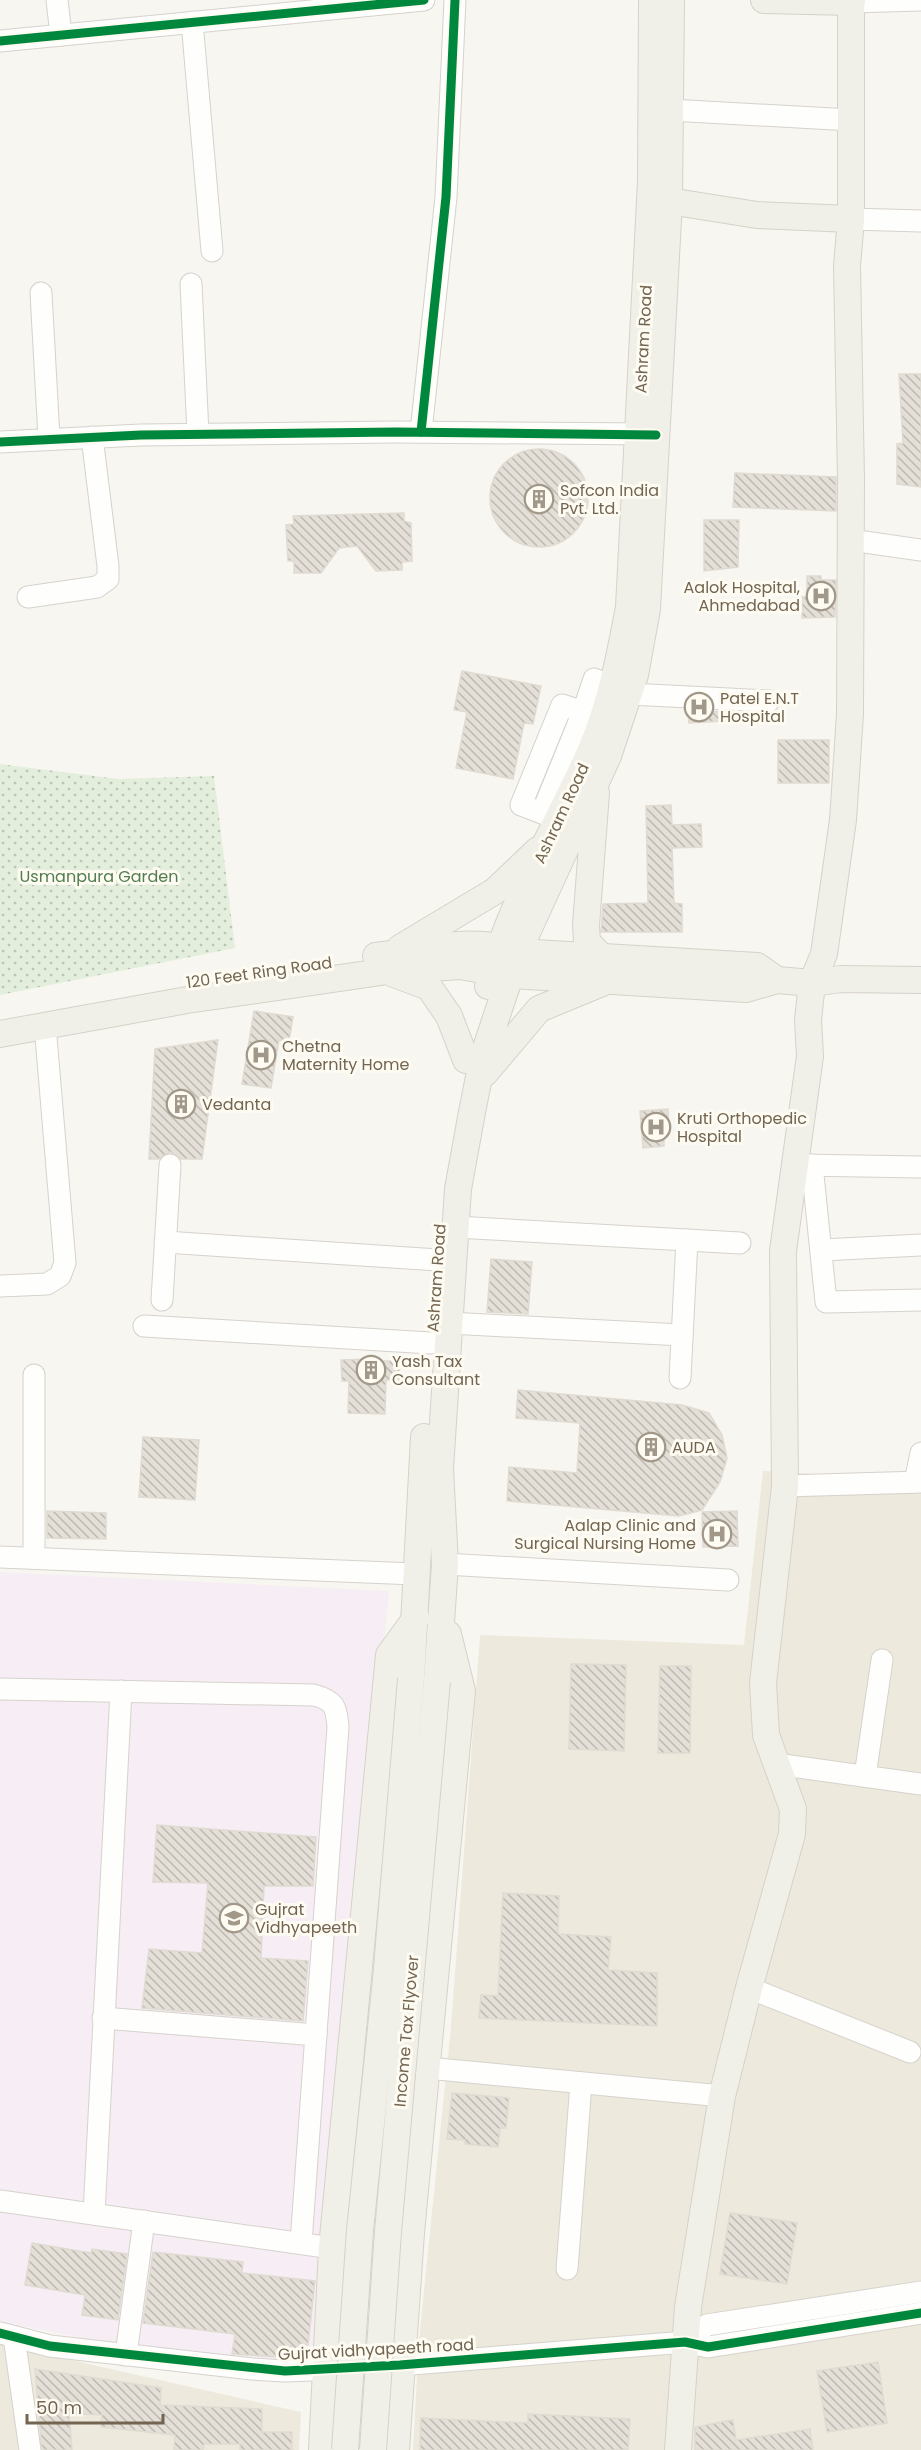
<svg xmlns="http://www.w3.org/2000/svg" width="921" height="2450" viewBox="0 0 921 2450" font-family="Poppins,sans-serif">
<style>
.residential{fill:#ede9dd}
.education{fill:#f6eef4}
.park{fill:url(#park-dots)}
.building{fill:url(#building-back-hatch);stroke:#e0dbd2;stroke-width:1.5}
.lines{fill:none;stroke-linecap:round;stroke-linejoin:round}
.minor-casing{stroke:#d6d2cc;stroke-width:23}
.major-casing{stroke:#d6d1c9;stroke-width:28}
.minor{stroke:#fefefd;stroke-width:21}
.major{stroke:#f1f0e8;stroke-width:26}
.major-bridge-casing{stroke:#d6d1c9;stroke-width:28;stroke-linecap:butt}
.major-bridge{stroke:#f1f0e8;stroke-width:26}
.cycleway-casing{stroke:#fdfbf2;stroke-width:13}
.cycleway{stroke:#00873e;stroke-width:9}
.labels{text-anchor:middle;stroke-width:6;stroke-linejoin:round;paint-order:stroke}
.street-label{font-size:16px;fill:#736551;stroke:#fdfbf2}
.poi-label{font-size:16px;fill:#736551;stroke:#fdfbf2;text-anchor:start}
.park-label{font-size:16px;fill:#527d4e;stroke:#fdfbf2}
</style>
<defs>
<pattern id="park-dots" width="8" height="8" patternUnits="userSpaceOnUse" patternTransform="scale(1.5)"><rect width="8" height="8" fill="#e3eedc"/><path d="M2 2h.1M6 6h.1" fill="none" stroke="#bcc4b5" stroke-width="1.8" stroke-linecap="round"/></pattern>
<pattern id="building-back-hatch" width="6" height="6" patternUnits="userSpaceOnUse" patternTransform="scale(1.5)"><rect width="6" height="6" fill="#e4dfd7"/><path d="M-1 5l2 2M0 0l6 6M5-1l2 2" fill="none" stroke="#bdb8b1"/></pattern>
</defs>
<rect width="100%" height="100%" fill="#f8f6f0"/>
<g class="residential">
<polygon points="763,1471 921,1480 921,2450 413,2450 419,2340 451,2027 480,1635 744,1645"/>
<polygon points="0,2344 301,2412 299,2450 0,2450"/>
</g>
<polygon class="education" points="0,1572 389,1591 315,2363 131,2347 0,2322"/>
<polygon class="park" points="0,764 118,779 214,776 235,948 0,995"/>
<g class="building">
<polygon points="899,374 921,374 921,487 897,484 897,444 903,443"/>
<circle cx="539" cy="498" r="49"/>
<polygon points="735,473 836,477 836,511 733,507"/>
<polygon points="404,513 404,521 411,523 412,561 402,562 402,570 376,571 357,546 339,548 321,573 294,573 294,561 288,561 286,525 294,524 293,516"/>
<polygon points="704,520 739,520 738,567 704,571"/>
<polygon points="807,576 821,576 821,580 836,580 835,617 802,618 802,597 807,597"/>
<polygon points="462,671 541,686 533,724 524,723 513,779 456,768 467,712 454,710"/>
<polygon points="688,710 725,712 725,721 689,723"/>
<rect x="778" y="740" width="51" height="43"/>
<polygon points="671,805 672,825 701,824 702,847 672,848 674,903 682,904 682,932 601,932 603,904 648,903 646,806"/>
<polygon points="254,1011 293,1017 289,1041 279,1040 271,1088 242,1084"/>
<polygon points="218,1040 202,1159 181,1159 170,1152 159,1159 149,1159 155,1049"/>
<polygon points="668,1109 669,1134 664,1134 664,1146 643,1148 640,1111"/>
<polygon points="491,1259 532,1262 528,1314 487,1312"/>
<polygon points="375,1359 375,1361 399,1361 400,1380 386,1380 385,1414 348,1413 349,1381 342,1381 341,1360"/>
<polygon points="518,1390 682,1405 709,1413 722,1435 727,1458 720,1482 702,1510 679,1516 507,1501 509,1467 577,1473 580,1423 516,1418"/>
<polygon points="143,1437 199,1440 195,1500 139,1497"/>
<polygon points="47,1511 106,1513 106,1539 47,1538"/>
<polygon points="737,1511 738,1546 703,1547 702,1512"/>
<polygon points="571,1664 626,1665 624,1751 569,1749"/>
<polygon points="660,1666 691,1666 690,1753 658,1753"/>
<polygon points="157,1825 316,1837 313,1886 264,1886 261,1958 308,1961 303,2021 142,2008 149,1949 202,1953 208,1883 153,1882"/>
<polygon points="503,1893 559,1896 558,1934 611,1937 608,1970 657,1973 657,2026 479,2018 481,1995 498,1996"/>
<polygon points="452,2093 509,2098 506,2128 500,2128 498,2147 465,2144 465,2140 447,2139"/>
<polygon points="730,2213 797,2223 787,2284 720,2274"/>
<polygon points="32,2243 91,2253 92,2249 127,2254 118,2320 82,2315 85,2295 25,2285"/>
<polygon points="153,2252 243,2262 242,2273 315,2281 308,2345 298,2344 296,2358 232,2354 235,2334 143,2323"/>
<polygon points="878,2362 887,2423 827,2432 817,2371"/>
<polygon points="35,2369 161,2388 160,2405 262,2409 262,2432 292,2432 292,2450 240,2450 240,2444 204,2444 203,2450 174,2450 175,2435 101,2427 102,2415 69,2413 72,2450 42,2450"/>
<polygon points="528,2414 630,2419 628,2450 420,2450 421,2418 528,2423"/>
<polygon points="733,2420 736,2440 810,2429 813,2450 695,2450 695,2427"/>
</g>
<g class="lines">
<g class="minor-casing">
<g id="minor">
<polyline points="57,0 61,35"/>
<polyline points="852,2 920,0"/>
<polyline points="192,22 212,251"/>
<polyline points="0,41 424,0"/>
<polyline points="670,110 851,120"/>
<polyline points="851,219 921,221"/>
<polyline points="191,284 198,434"/>
<polyline points="41,293 49,438"/>
<polyline points="421,432 446,197 455,0"/>
<polyline points="0,442 141,435 396,432 652,434"/>
<polyline points="851,540 921,550"/>
<polyline points="28,597 97,587 108,579 108,566 92,437"/>
<polyline points="629,694 769,701"/>
<polyline points="542,813 583,712"/>
<polyline points="558,819 521,805 562,705 583,712 594,679 612,686"/>
<polyline points="799,1165 921,1167"/>
<polyline points="812,1165 826,1302 921,1300"/>
<polyline points="456,1227 740,1243"/>
<polyline points="165,1242 438,1260"/>
<polyline points="822,1250 921,1245"/>
<polyline points="0,1286 47,1284 60,1276 65,1263 45,1025"/>
<polyline points="162,1300 170,1165"/>
<polyline points="449,1323 682,1335"/>
<polyline points="144,1326 431,1343"/>
<polyline points="680,1378 687,1240"/>
<polyline points="915,1482 921,1453"/>
<polyline points="785,1486 921,1482"/>
<polyline points="0,1557 415,1574"/>
<polyline points="34,1558 34,1375"/>
<polyline points="445,1564 728,1580"/>
<path d="M 0,1689 L 314,1695 C 335,1701 336,1706 338,1727 L 301,2243"/>
<polyline points="776,1764 921,1784"/>
<polyline points="865,1776 882,1660"/>
<polyline points="749,1988 910,2052"/>
<polyline points="103,2018 316,2035"/>
<polyline points="427,2068 722,2096"/>
<polyline points="0,2201 332,2248"/>
<polyline points="94,2214 121,1691"/>
<polyline points="567,2269 581,2083"/>
<polyline points="0,2333 50,2346 252,2369 285,2371 341,2369"/>
<polyline points="14,2337 30,2450"/>
<polyline points="685,2342 707,2325 921,2292"/>
<polyline points="126,2355 144,2221"/>
<polyline points="387,2366 685,2342 708,2347 921,2313"/>
</g>
</g>
<g class="major-casing">
<g id="major">
<polyline points="764,0 852,2"/>
<polyline points="669,201 757,215 851,219"/>
<polyline points="596,793 586,925 587,942 602,957"/>
<polyline points="400,948 495,891 538,850"/>
<path d="M 376,956 C 423,950 473,936 518,952 L 757,966 L 777,980"/>
<polyline points="394,974 429,987 449,1016 466,1060"/>
<polyline points="812,983 824,954 843,820 850,714 851,479 847,266 851,219 851,0"/>
<polyline points="812,983 841,979 921,980"/>
<path d="M 488,986 C 509,904 556,829 590,752 C 610,706 620,656 629,607 L 651,181 L 652,0"/>
<polyline points="0,1034 187,1000 388,971 460,966 511,975 746,989 777,980 812,983 808,1020 810,1056 783,1251 785,1486 763,1683 766,1735 793,1809 792,1834 749,1988 722,2096 688,2307 678,2450"/>
<polyline points="485,1073 539,1009 602,983"/>
<polyline points="411,1679 424,1437"/>
<polyline points="437,1681 445,1564 440,1469 458,1189 472,1112 483,1057 518,952 608,756 635,675 647,609 669,201 671,0"/>
<polyline points="322,2450 332,2248 389,1655 416,1618"/>
<polyline points="396,2450 411,2233 462,1691 448,1634"/>
</g>
</g>
<use href="#minor" class="minor"/>
<use href="#major" class="major"/>
<g class="major-bridge-casing">
<g id="major-bridge">
<polyline points="345,2450 360,2230 386,1980 411,1679"/>
<polyline points="373,2450 388,2232 437,1681"/>
</g>
</g>
<use href="#major-bridge" class="major-bridge"/>
<g class="cycleway-casing">
<g id="cycleway">
<polyline points="0,41 424,0"/>
<polyline points="421,432 446,197 455,0"/>
<polyline points="0,442 141,435 396,432 656,435"/>
<polyline points="0,2333 50,2346 285,2371 400,2365 685,2342 708,2347 921,2313"/>
</g>
</g>
<use href="#cycleway" class="cycleway"/>
</g>
<defs>
<g id="building-ring" transform="scale(1.5)"><circle r="9.5" fill="#fdfbf2" stroke="#a29889" stroke-width="1.5"/><path d="M-4-6H4V6H1V3H-1V6H-4ZM-2.5-4.3h1.7v1.8h-1.7ZM.8-4.3h1.7v1.8H.8ZM-2.5-1h1.7V.8h-1.7ZM.8-1h1.7V.8H.8Z" fill="#a29889"/></g>
<g id="hospital-ring" transform="scale(1.5)"><circle r="9.5" fill="#fdfbf2" stroke="#a29889" stroke-width="1.5"/><path d="M-5-5h3v3.5h4V-5h3V5h-3V1.5h-4V5h-3Z" fill="#a29889"/></g>
<g id="university-ring" transform="scale(1.5)"><circle r="9.5" fill="#fdfbf2" stroke="#a29889" stroke-width="1.5"/><path d="M0-5L7-2L0 1L-7-2ZM-4 1L0 2.5L4 1V4Q0 6-4 4Z" fill="#a29889"/></g>
</defs>
<g fill-rule="evenodd">
<use href="#building-ring" x="539" y="499"/>
<use href="#hospital-ring" x="821" y="596"/>
<use href="#hospital-ring" x="699" y="707"/>
<use href="#hospital-ring" x="261" y="1055"/>
<use href="#building-ring" x="181" y="1104"/>
<use href="#hospital-ring" x="656" y="1127"/>
<use href="#building-ring" x="371" y="1370"/>
<use href="#building-ring" x="651" y="1447"/>
<use href="#hospital-ring" x="717" y="1534"/>
<use href="#university-ring" x="234" y="1918"/>
</g>
<g class="labels">
<g class="street-label">
<text transform="translate(643 339) rotate(-87)" y="6">Ashram Road</text>
<text transform="translate(561 813) rotate(-65)" y="6">Ashram Road</text>
<text transform="translate(259 972) rotate(-8)" y="6">120 Feet Ring Road</text>
<text transform="translate(436 1278) rotate(-86)" y="6">Ashram Road</text>
<text transform="translate(406 2031) rotate(-85)" y="6">Income Tax Flyover</text>
<text transform="translate(376 2349) rotate(-3)" y="6">Gujrat vidhyapeeth road</text>
</g>
<g class="poi-label">
<text x="560" y="496">Sofcon India<tspan x="560" dy="18">Pvt. Ltd.</tspan></text>
<text x="800" y="593" text-anchor="end">Aalok Hospital,<tspan x="800" dy="18">Ahmedabad</tspan></text>
<text x="720" y="704">Patel E.N.T<tspan x="720" dy="18">Hospital</tspan></text>
<text x="282" y="1052">Chetna<tspan x="282" dy="18">Maternity Home</tspan></text>
<text x="202" y="1110">Vedanta</text>
<text x="677" y="1124">Kruti Orthopedic<tspan x="677" dy="18">Hospital</tspan></text>
<text x="392" y="1367">Yash Tax<tspan x="392" dy="18">Consultant</tspan></text>
<text x="672" y="1453">AUDA</text>
<text x="696" y="1531" text-anchor="end">Aalap Clinic and<tspan x="696" dy="18">Surgical Nursing Home</tspan></text>
<text x="255" y="1915">Gujrat<tspan x="255" dy="18">Vidhyapeeth</tspan></text>
</g>
<g class="park-label">
<text x="99" y="882">Usmanpura Garden</text>
</g>
</g>
<path d="M27 2414v9h136v-9" fill="none" stroke="#736551" stroke-width="3"/>
<text x="36" y="2414" font-size="18" fill="#736551" stroke="#fdfbf2" stroke-width="4.5" paint-order="stroke">50 m</text>
</svg>
